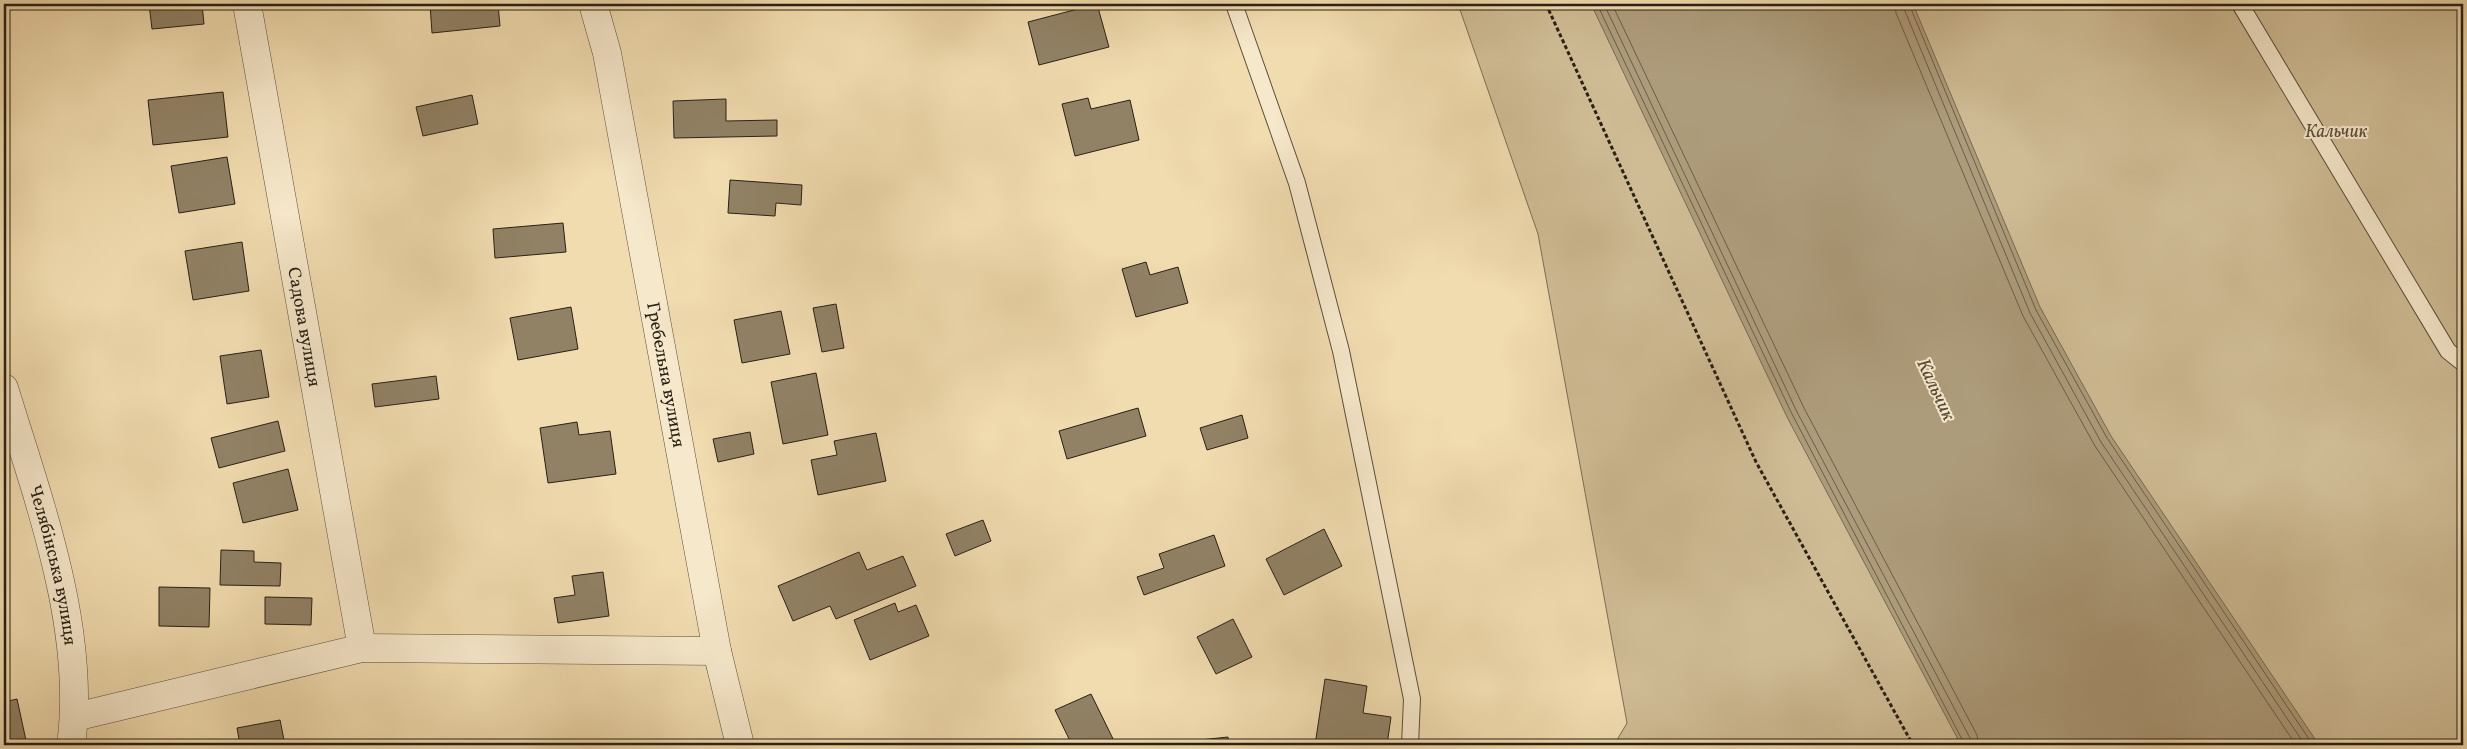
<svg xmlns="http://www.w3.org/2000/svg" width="2467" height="749" viewBox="0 0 2467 749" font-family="Vollkorn,serif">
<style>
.green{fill:#cfbc95;stroke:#7c6e56}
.water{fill:#ad9c7b;stroke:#786a53}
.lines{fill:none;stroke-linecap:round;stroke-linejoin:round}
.shore{stroke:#6a5e48;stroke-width:1}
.building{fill:#918266;stroke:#282016}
.service-casing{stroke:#5a4f3c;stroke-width:18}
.minor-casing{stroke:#5a4f3c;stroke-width:29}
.path{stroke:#282016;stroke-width:3;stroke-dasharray:4 2.5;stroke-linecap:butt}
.service{stroke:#f6e8cb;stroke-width:16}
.minor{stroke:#f6e8cb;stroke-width:28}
.labels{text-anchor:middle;stroke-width:4;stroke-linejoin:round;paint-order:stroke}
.park-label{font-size:18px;font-style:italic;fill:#5a4f3c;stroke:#f6e8cb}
.street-label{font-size:18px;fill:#282016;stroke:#f6e8cb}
.water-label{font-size:19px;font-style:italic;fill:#574b39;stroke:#f6e8cb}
</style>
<rect width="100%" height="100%" fill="#f1dcaf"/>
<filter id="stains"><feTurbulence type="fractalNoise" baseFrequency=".004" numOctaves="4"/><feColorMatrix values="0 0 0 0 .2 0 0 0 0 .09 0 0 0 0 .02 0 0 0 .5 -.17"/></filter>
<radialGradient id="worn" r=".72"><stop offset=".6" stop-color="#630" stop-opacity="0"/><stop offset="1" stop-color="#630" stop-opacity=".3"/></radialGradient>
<polygon class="green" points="1458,4 2463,4 2463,745 1614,745 1627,723 1538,234"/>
<polygon class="water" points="1591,4 1913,4 2040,307 2111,436 2319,745 1961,745 1787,417"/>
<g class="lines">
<g class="shore">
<polyline points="1597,4 1792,414 1965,745"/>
<polyline points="1604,4 1797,412 1970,738 1972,745"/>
<polyline points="1612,4 1804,408 1977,735 1979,745"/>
<polyline points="1895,4 1896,13 2023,316 2095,446 2296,745"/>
<polyline points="1902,4 2030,313 2101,442 2305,745"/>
<polyline points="1909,4 2036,310 2107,438 2313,745"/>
</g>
</g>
<g class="building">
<polygon points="149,4 202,4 204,24 152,29"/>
<polygon points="430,4 498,4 500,26 432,33"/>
<polygon points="1097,4 1109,47 1039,65 1028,22"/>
<polygon points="223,92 228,137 153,145 148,100"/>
<polygon points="472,95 478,124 423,136 416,107"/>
<polygon points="1088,98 1091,109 1130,100 1139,140 1075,156 1062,104"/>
<polygon points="726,99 726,121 777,120 777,136 674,138 673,101"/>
<polygon points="227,157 235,204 179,213 171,166"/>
<polygon points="730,180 802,185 801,205 776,203 775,216 728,213"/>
<polygon points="563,223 566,252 495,258 493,229"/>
<polygon points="242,242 249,291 193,300 185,251"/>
<polygon points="1146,262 1150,275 1178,267 1188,303 1136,317 1122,269"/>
<polygon points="836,304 844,348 822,352 813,308"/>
<polygon points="571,307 578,349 518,360 510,318"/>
<polygon points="781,311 790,354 742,363 734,320"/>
<polygon points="261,350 269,397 227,404 220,356"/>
<polygon points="816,373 828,435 783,444 771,382"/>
<polygon points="436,376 439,399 375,407 372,384"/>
<polygon points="1138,408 1146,436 1067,459 1059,431"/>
<polygon points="1242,415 1248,438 1207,450 1200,428"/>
<polygon points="278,421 285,451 219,468 211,438"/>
<polygon points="577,422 579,435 610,431 616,474 548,483 540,428"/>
<polygon points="750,432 754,454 718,462 713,439"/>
<polygon points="876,433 886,481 818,495 811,460 837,455 834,441"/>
<polygon points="288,469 298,510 243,523 233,483"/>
<polygon points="983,520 991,541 955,556 946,534"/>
<polygon points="1324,529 1342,566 1284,595 1266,559"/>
<polygon points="1214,535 1225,566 1144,595 1137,577 1164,568 1159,554"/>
<polygon points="221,550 254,551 254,562 281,563 280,586 220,585"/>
<polygon points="859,552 867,570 903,556 916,586 836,619 830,606 793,621 778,586"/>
<polygon points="603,572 609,616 558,623 554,598 575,595 572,576"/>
<polygon points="159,587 210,588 209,627 159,626"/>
<polygon points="265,597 312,598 311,625 265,624"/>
<polygon points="895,603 898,612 916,605 929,636 870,660 854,620"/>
<polygon points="1233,619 1252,657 1216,674 1197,637"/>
<polygon points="1325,679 1367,686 1363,713 1391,717 1387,745 1315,745"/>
<polygon points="1091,694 1116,745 1072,745 1055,710"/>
<polygon points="17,699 27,745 4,745 4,702"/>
<polygon points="280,720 285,745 240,745 237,728"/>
<polygon points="1228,737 1229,745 1192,745 1191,741"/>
</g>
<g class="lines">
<g class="service-casing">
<g id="service">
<polyline points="1234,4 1297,183 1341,351 1412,699 1410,745"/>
<polyline points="2240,4 2448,351 2463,363"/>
</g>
</g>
<g class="minor-casing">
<g id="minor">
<path id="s1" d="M 247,4 L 362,648"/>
<path id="s2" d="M 593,4 L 607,53 L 717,651 L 740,745"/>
<path id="s3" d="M 4,388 C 38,499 87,629 71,745"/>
<polyline points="75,717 362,648 717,651"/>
</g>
</g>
<polyline class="path" points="1546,4 1756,462 1913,745"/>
<use href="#service" class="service"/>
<use href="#minor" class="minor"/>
</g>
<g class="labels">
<g class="park-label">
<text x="2336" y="137">Кальчик</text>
</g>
<g class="street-label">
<text dy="6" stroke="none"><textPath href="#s1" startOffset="328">Садова вулиця</textPath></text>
<text dy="6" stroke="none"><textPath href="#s2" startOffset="378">Гребельна вулиця</textPath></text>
<text dy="6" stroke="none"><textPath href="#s3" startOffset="184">Челябінська вулиця</textPath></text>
</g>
<g class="water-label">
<text transform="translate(1937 389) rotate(65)" y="7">Кальчик</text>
</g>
</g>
<rect width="2467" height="749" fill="none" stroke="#f1dcaf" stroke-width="20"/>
<rect x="5" y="5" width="2457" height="739" fill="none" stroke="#282016" stroke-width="2.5"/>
<rect x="10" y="10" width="2447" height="729" fill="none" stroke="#282016"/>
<rect width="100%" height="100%" filter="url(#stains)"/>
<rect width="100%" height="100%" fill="url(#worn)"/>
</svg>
